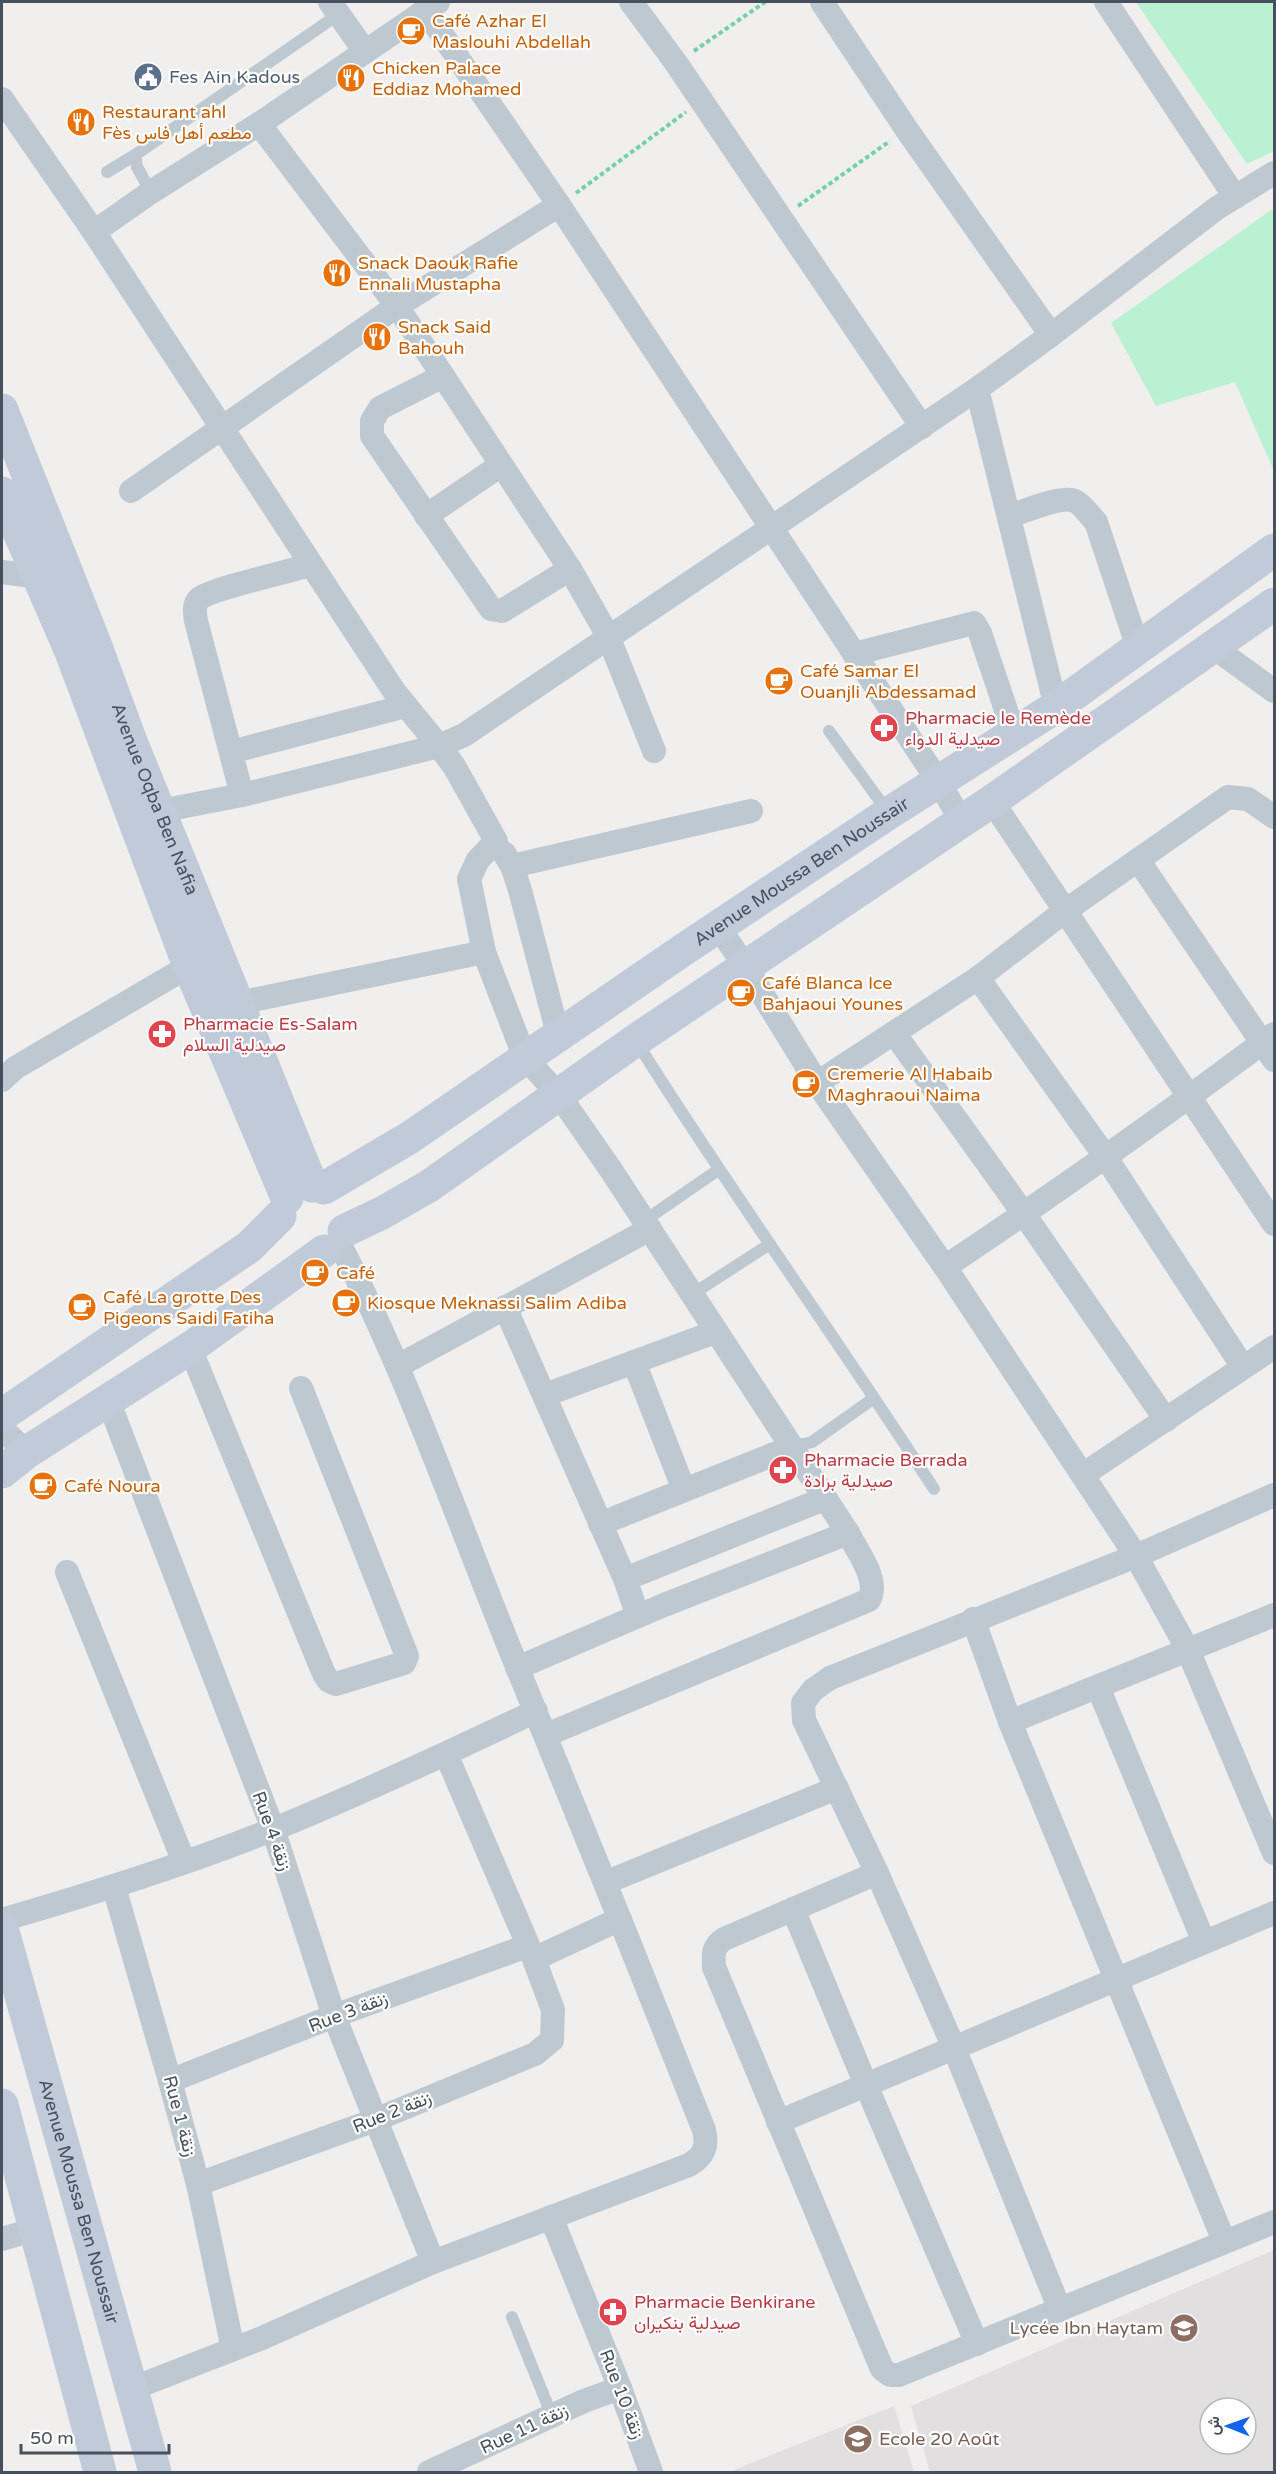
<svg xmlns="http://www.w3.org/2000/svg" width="1276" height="2474" viewBox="0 0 1276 2474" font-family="'Varela Round',Vazirmatn,sans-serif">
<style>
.education{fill:#e2dfe0;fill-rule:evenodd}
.green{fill:#baf1d2}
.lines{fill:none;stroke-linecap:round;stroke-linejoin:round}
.path{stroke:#71d1a7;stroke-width:4;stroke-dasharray:4.5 3;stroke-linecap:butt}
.lane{stroke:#bec8d1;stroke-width:12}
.street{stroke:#bec8d1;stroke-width:24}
.secondary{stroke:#c0cad8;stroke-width:33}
.labels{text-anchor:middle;stroke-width:4.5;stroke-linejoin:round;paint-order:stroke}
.food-label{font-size:18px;fill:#c56008;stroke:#fff;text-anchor:start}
.service-label{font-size:18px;fill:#4e5e75;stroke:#fff;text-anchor:start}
.health-label{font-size:18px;fill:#be3a42;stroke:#fff;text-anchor:start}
.street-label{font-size:18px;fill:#46515d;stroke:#fff}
.education-label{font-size:18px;fill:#785e54;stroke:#fff;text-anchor:end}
</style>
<rect width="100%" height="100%" fill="#f1eeee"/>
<g class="education">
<path d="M 1274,2250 L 1274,2472 L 930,2472 L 911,2406 ZM 1210,2408 L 1246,2408 L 1246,2444 L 1210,2444 Z"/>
<polygon points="894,2406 914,2472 729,2472"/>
</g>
<g class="green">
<polygon points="1136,2 1274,2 1274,151 1247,164"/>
<polygon points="1274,208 1274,471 1235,382 1156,406 1111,323"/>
</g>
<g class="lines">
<g class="path">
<polyline points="694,51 765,2"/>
<polyline points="576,193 686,112"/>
<polyline points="798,206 890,141"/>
</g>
<g class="lane">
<polyline points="107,172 135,155"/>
<polyline points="151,192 137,167 135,155 339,14"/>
<polyline points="829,731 888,812"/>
<path d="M 636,1041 C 731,1193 837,1338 934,1489"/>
<polyline points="644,1221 718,1170"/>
<polyline points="691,1295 770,1244"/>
<polyline points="792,1447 812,1442 874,1398"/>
<polyline points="512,2317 552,2416"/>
</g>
<g class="street">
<polyline points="330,2 364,50"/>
<polyline points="631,2 676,63 922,427"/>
<polyline points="822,2 907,130 1051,335"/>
<polyline points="1106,2 1235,197"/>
<polyline points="425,10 559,205 938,781 961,820"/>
<polyline points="2,99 94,232 394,691 439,746 464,735 977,389 1051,335 1217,208 1274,173"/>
<polyline points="259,124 397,306 570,569 608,636 654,751"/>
<polyline points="94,232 151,192 259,124 438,2"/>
<polyline points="443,376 380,408 372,421 372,436 491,609 502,611 570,569"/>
<polyline points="977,389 1056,707"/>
<polyline points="131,491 397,306 559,205"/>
<polyline points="426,516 501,465"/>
<path d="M 1009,516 C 1023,512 1062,495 1075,501 C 1082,504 1090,516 1096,522 L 1138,648"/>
<polyline points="2,572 39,577"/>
<polyline points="1212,646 1274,691"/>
<polyline points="854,654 974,623 980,633 1014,734"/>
<polyline points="231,752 406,706"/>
<path d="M 242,795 L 196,621 C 195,614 193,605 199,599 C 210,589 291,571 310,565"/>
<polyline points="992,801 1274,1224"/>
<polyline points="160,811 242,795 439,746 454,766 496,841 478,860 469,879 484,952"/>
<polyline points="504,853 512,866 520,890 558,1034"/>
<polyline points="1138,860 1274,1060"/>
<polyline points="512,866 751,811"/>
<polyline points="719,928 745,966 817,1083 945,1267 1136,1556 1188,1650 1274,1853"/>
<polyline points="978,978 1105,1156 1243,1367"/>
<path d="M 238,1003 L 484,952 L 525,1058 L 559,1095 L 611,1170 L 848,1533 C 857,1551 880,1580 869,1600 L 546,1735"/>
<polyline points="894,1033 1024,1214 1166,1420"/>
<polyline points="2,1080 15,1068 189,966"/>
<polyline points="817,1083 978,978 1065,911 1228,797 1248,799 1274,817"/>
<path d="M 945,1267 C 1057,1192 1167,1114 1274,1034"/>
<polyline points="505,1307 625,1579 638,1616"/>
<polyline points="190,1348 324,1674 329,1681 336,1684 404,1663 407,1656 301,1388"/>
<polyline points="634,1362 684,1490"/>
<polyline points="398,1366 650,1229"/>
<polyline points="545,1395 715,1332"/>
<polyline points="108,1400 273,1829 334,2016 433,2262"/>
<polyline points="2,1429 27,1452"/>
<polyline points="1084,1474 1274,1347"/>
<polyline points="600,1524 792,1447"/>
<polyline points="67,1572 184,1862"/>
<polyline points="625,1579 824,1499"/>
<polyline points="973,1619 1010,1722 1224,2241"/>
<polyline points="517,1668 664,1605 848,1533"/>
<polyline points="1098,1687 1204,1942"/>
<polyline points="1010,1722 1274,1615"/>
<path d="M 877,1873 L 724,1939 C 713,1946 713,1954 714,1967 L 882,2369 L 890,2375 L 899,2375 L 1274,2222"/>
<polyline points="607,1882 837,1788"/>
<polyline points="114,1887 170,2081 198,2184 233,2349"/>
<polyline points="793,1909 866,2085 977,2344"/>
<path d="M 2,1920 C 93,1893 185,1865 274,1829 C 363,1793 450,1752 536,1711"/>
<polyline points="534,1959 620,1919"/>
<polyline points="170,2081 334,2016 527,1946"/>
<polyline points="778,2122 1274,1913"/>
<polyline points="198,2184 375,2120 535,2054 552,2040 553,2010 534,1959 446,1754"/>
<polyline points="551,2217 620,2388 651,2472"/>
<polyline points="2,2239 36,2229"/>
<polyline points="1060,2310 954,2048 877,1873 804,1720 803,1703 813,1690 830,1678 1136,1556 1274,1495"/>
<path d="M 131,2389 L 262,2338 L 433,2262 L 689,2165 C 704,2156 708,2147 704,2130 C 643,1976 581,1822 518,1669 C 459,1526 410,1378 338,1241"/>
<polyline points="429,2472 584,2401 620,2388"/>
</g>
<g class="secondary">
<path id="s1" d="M 2,410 L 94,641 L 130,739 L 312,1186"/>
<polyline points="2,493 71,652 189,966 287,1198"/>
<path id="s2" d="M 324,1188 L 409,1138 L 683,950 L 889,813 L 1056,707 L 1274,550"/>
<polyline points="344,1231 382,1213 429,1186 636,1040 992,801 1274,604"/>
<polyline points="2,1415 249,1247 280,1216"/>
<polyline points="2,1472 27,1452 190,1348 324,1251"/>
<path id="s3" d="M 2,1928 L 155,2472"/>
<polyline points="2,2105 100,2472"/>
</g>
</g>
<defs>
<g id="cafe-disc" transform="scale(1.5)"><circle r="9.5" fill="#e8710a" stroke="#fff"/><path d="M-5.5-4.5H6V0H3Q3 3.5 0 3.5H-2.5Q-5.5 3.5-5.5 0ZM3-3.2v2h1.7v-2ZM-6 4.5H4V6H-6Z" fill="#fff"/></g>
<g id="civic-disc" transform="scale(1.5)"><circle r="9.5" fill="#5c6f8a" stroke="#fff"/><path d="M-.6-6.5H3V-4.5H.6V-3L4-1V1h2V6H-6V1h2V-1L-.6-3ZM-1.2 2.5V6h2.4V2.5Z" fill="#fff"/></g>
<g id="restaurant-disc" transform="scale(1.5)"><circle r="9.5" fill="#e8710a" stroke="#fff"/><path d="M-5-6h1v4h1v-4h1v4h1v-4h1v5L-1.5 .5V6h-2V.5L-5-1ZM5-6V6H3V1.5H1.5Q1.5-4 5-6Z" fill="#fff"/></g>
<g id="pharmacy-disc" transform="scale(1.5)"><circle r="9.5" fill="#e0444e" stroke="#fff"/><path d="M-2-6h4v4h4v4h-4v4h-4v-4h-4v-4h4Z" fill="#fff"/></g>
<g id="school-disc" transform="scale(1.5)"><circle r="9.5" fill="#8d6e63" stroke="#fff"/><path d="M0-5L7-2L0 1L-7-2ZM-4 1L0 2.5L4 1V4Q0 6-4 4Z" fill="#fff"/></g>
</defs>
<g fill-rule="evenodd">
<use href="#cafe-disc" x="411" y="31"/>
<use href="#civic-disc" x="148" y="77"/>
<use href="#restaurant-disc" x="351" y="78"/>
<use href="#restaurant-disc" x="81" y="122"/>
<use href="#restaurant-disc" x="337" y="273"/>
<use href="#restaurant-disc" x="377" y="337"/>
<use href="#cafe-disc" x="779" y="681"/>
<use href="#pharmacy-disc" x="884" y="728"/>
<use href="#cafe-disc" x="741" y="993"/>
<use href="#pharmacy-disc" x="162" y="1034"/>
<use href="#cafe-disc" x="806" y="1084"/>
<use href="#cafe-disc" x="315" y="1273"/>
<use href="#cafe-disc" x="346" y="1303"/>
<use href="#cafe-disc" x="82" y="1307"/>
<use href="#pharmacy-disc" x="783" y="1470"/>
<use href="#cafe-disc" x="43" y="1486"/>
<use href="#pharmacy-disc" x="613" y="2312"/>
<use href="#school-disc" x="1184" y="2328"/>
<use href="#school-disc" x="858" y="2439"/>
</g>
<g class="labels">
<g class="food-label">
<text x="432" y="27">Café Azhar El<tspan x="432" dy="21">Maslouhi Abdellah</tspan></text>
<text x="372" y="74">Chicken Palace<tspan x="372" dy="21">Eddiaz Mohamed</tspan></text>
<text x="102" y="118">Restaurant ahl<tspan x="102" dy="21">Fès مطعم أهل فاس</tspan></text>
<text x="358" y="269">Snack Daouk Rafie<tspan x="358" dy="21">Ennali Mustapha</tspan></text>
<text x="398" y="333">Snack Said<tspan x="398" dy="21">Bahouh</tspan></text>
<text x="800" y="677">Café Samar El<tspan x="800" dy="21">Ouanjli Abdessamad</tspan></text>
<text x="762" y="989">Café Blanca Ice<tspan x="762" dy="21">Bahjaoui Younes</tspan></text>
<text x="827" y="1080">Cremerie Al Habaib<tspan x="827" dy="21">Maghraoui Naima</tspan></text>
<text x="336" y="1279">Café</text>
<text x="103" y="1303">Café La grotte Des<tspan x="103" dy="21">Pigeons Saidi Fatiha</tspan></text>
<text x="367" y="1309">Kiosque Meknassi Salim Adiba</text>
<text x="64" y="1492">Café Noura</text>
</g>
<g class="service-label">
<text x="169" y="83">Fes Ain Kadous</text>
</g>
<g class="health-label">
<text x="905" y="724">Pharmacie le Remède<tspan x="905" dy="21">صيدلية الدواء</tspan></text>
<text x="183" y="1030">Pharmacie Es-Salam<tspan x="183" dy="21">صيدلية السلام</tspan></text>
<text x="804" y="1466">Pharmacie Berrada<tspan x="804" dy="21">صيدلية برادة</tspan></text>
<text x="634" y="2308">Pharmacie Benkirane<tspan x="634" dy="21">صيدلية بنكيران</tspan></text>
</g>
<g class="street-label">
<text dy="6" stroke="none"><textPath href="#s1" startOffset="418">Avenue Oqba Ben Nafia</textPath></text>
<text dy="6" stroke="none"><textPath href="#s2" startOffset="573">Avenue Moussa Ben Noussair</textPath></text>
<text transform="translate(272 1831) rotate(70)" y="6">Rue 4 زنقة</text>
<text transform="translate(348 2012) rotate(-21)" y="6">Rue 3 زنقة</text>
<text transform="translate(392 2112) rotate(-22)" y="6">Rue 2 زنقة</text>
<text transform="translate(180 2116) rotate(75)" y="6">Rue 1 زنقة</text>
<text dy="6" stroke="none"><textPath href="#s3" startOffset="284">Avenue Moussa Ben Noussair</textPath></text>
<text transform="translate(622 2394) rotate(69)" y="6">Rue 10 زنقة</text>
<text transform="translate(524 2429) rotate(-25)" y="6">Rue 11 زنقة</text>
</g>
<g class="education-label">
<text x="1163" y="2334">Lycée Ibn Haytam</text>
<text x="879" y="2445" text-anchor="start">Ecole 20 Août</text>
</g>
</g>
<rect width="1276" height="2474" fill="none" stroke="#46515d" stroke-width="6"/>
<g transform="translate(1228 2426) rotate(271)"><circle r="28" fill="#ffffff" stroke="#b5b9be" stroke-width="1.5"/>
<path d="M0-4.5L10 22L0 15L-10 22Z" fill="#1063ea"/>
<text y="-9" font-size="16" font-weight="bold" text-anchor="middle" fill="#46515d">ش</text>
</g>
<path d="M21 2444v9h148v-9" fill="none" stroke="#46515d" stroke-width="3"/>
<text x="30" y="2444" font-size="18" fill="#46515d" stroke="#ffffff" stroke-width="4.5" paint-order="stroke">50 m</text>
</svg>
